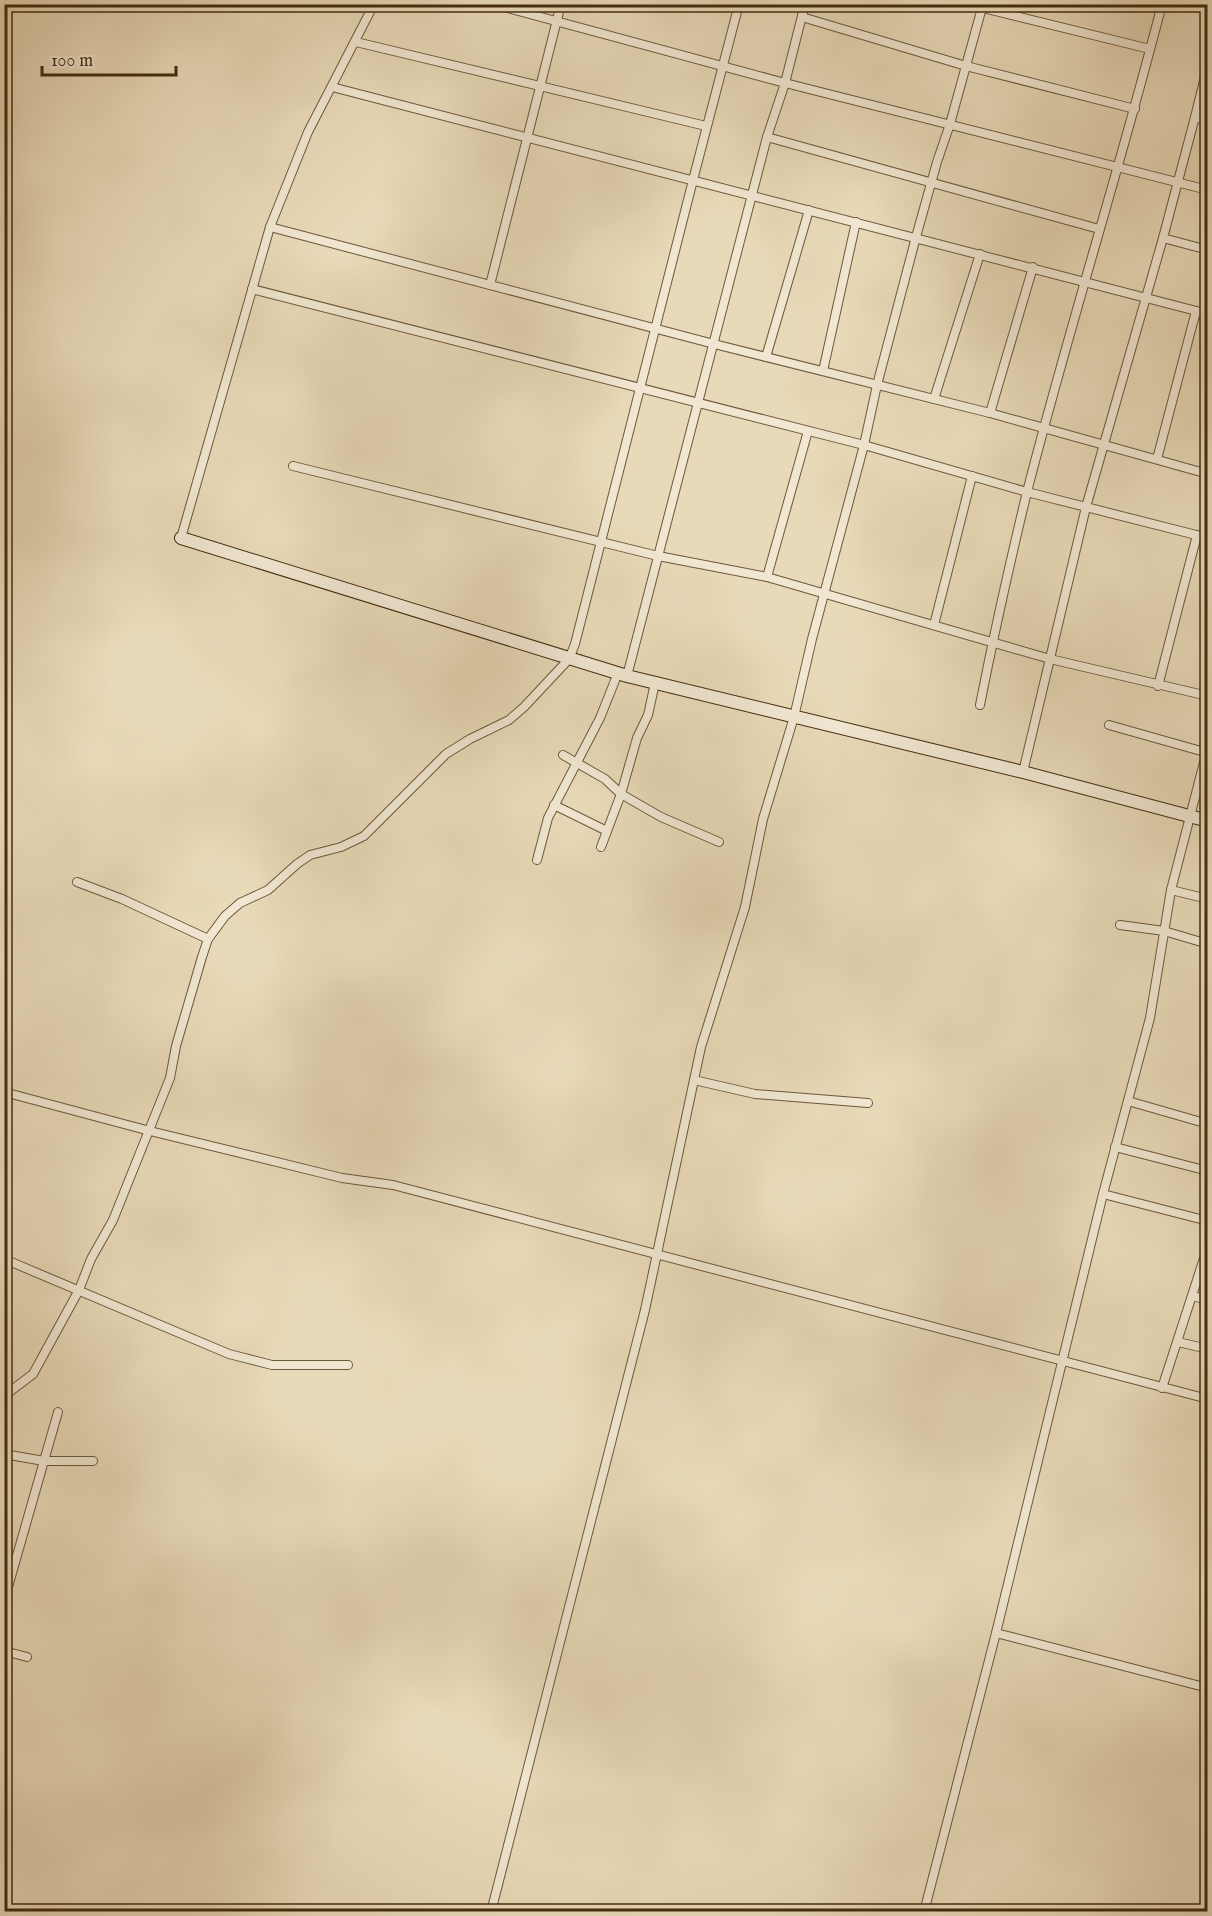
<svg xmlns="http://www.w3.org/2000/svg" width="1212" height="1916" viewBox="0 0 1212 1916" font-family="'IM FELL English',serif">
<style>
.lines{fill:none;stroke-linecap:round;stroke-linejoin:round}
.street-casing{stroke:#6c5838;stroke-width:10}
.secondary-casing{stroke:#432d0e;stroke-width:14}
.street{stroke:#f0e6d1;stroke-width:8}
.secondary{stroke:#f0e6d1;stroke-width:12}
</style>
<rect width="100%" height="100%" fill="#e8d9b8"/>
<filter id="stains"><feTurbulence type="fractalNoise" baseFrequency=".00333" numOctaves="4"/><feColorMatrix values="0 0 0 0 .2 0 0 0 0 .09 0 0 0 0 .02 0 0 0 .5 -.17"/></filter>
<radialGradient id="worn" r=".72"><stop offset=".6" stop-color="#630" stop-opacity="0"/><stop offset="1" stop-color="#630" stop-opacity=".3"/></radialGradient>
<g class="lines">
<g class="street-casing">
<g id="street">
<polyline points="374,4 308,132 270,227 714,344 990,413 1208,474"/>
<polyline points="493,4 785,83 1208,190"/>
<polyline points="967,4 1150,49"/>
<polyline points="802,17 966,66 1135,109"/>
<polyline points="356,42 706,126"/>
<polyline points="1208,65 1195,117 1208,120"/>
<polyline points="332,87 1208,314"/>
<polyline points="767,137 1099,229"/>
<polyline points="1163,238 1208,250"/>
<polyline points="490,285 561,4"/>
<polyline points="252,289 864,445 1027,492 1208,538"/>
<polyline points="766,357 809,210"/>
<polyline points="823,371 856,222"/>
<polyline points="934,399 980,254"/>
<polyline points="990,413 1033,267"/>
<polyline points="1157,459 1196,311"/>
<polyline points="293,466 658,556 767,577 1050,659 1208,696"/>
<polyline points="181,538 270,227"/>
<polyline points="767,577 808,431"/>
<polyline points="934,625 972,476"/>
<polyline points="627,676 767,137 785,83 805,4"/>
<polyline points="1158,686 1197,535"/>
<path d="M 980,705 C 994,634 1010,562 1027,492 C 1069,328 1120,168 1162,4"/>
<polyline points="1109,725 1208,753"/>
<polyline points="563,755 605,779 621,794 661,817 719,842"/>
<polyline points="1023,772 1086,507 1163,238 1195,117"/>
<polyline points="554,805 607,831"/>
<polyline points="601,847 621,794 637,738 648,715 655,683"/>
<polyline points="537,860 548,818 600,718 618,673"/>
<polyline points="77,882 122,899 208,939"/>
<polyline points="1171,890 1208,899"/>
<polyline points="1120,925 1164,931 1208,944"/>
<polyline points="694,1080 755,1094 868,1103"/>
<polyline points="4,1092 150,1131 342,1178 393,1185 1208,1399"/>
<polyline points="1128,1101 1208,1124"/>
<polyline points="1115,1147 1208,1171"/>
<polyline points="1103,1194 1208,1221"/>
<polyline points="4,1259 229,1354 272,1365 348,1365"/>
<polyline points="1192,1296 1208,1300"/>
<polyline points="1178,1342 1208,1349"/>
<polyline points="1162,1388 1208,1246"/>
<polyline points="4,1396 33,1374 79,1290 91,1259 113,1220 170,1078 176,1046 202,957 208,939 225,916 240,903 268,890 297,864 310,855 341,847 364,836 446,754 470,739 509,720 524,707 569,659 575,644 693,180 739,4"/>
<polyline points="4,1454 44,1461 93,1461"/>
<polyline points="4,1601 58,1412"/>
<polyline points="996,1633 1208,1688"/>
<polyline points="4,1651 27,1657"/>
<polyline points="491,1912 645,1310 701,1047 745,907 763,819 794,717 812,639 864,445 877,385 916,237 937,162 950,124 983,4"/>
<polyline points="924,1912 996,1633 1103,1194 1150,1018 1171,890 1208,747"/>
</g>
</g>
<g class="secondary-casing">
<polyline id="secondary" points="181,538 627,676 1023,772 1208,821"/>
</g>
<use href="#street" class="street"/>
<use href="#secondary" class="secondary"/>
</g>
<rect width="1212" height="1916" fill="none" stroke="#e8d9b8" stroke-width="24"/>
<rect x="6" y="6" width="1200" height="1904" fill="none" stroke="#432d0e" stroke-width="3"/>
<rect x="12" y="12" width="1188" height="1892" fill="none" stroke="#432d0e" stroke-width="1.5"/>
<path d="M42 66v9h134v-9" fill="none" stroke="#432d0e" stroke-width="3"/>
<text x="51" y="66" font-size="18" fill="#432d0e" stroke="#f0e6d1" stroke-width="4.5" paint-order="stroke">100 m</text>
<rect width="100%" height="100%" filter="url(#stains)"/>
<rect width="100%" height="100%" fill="url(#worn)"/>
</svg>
